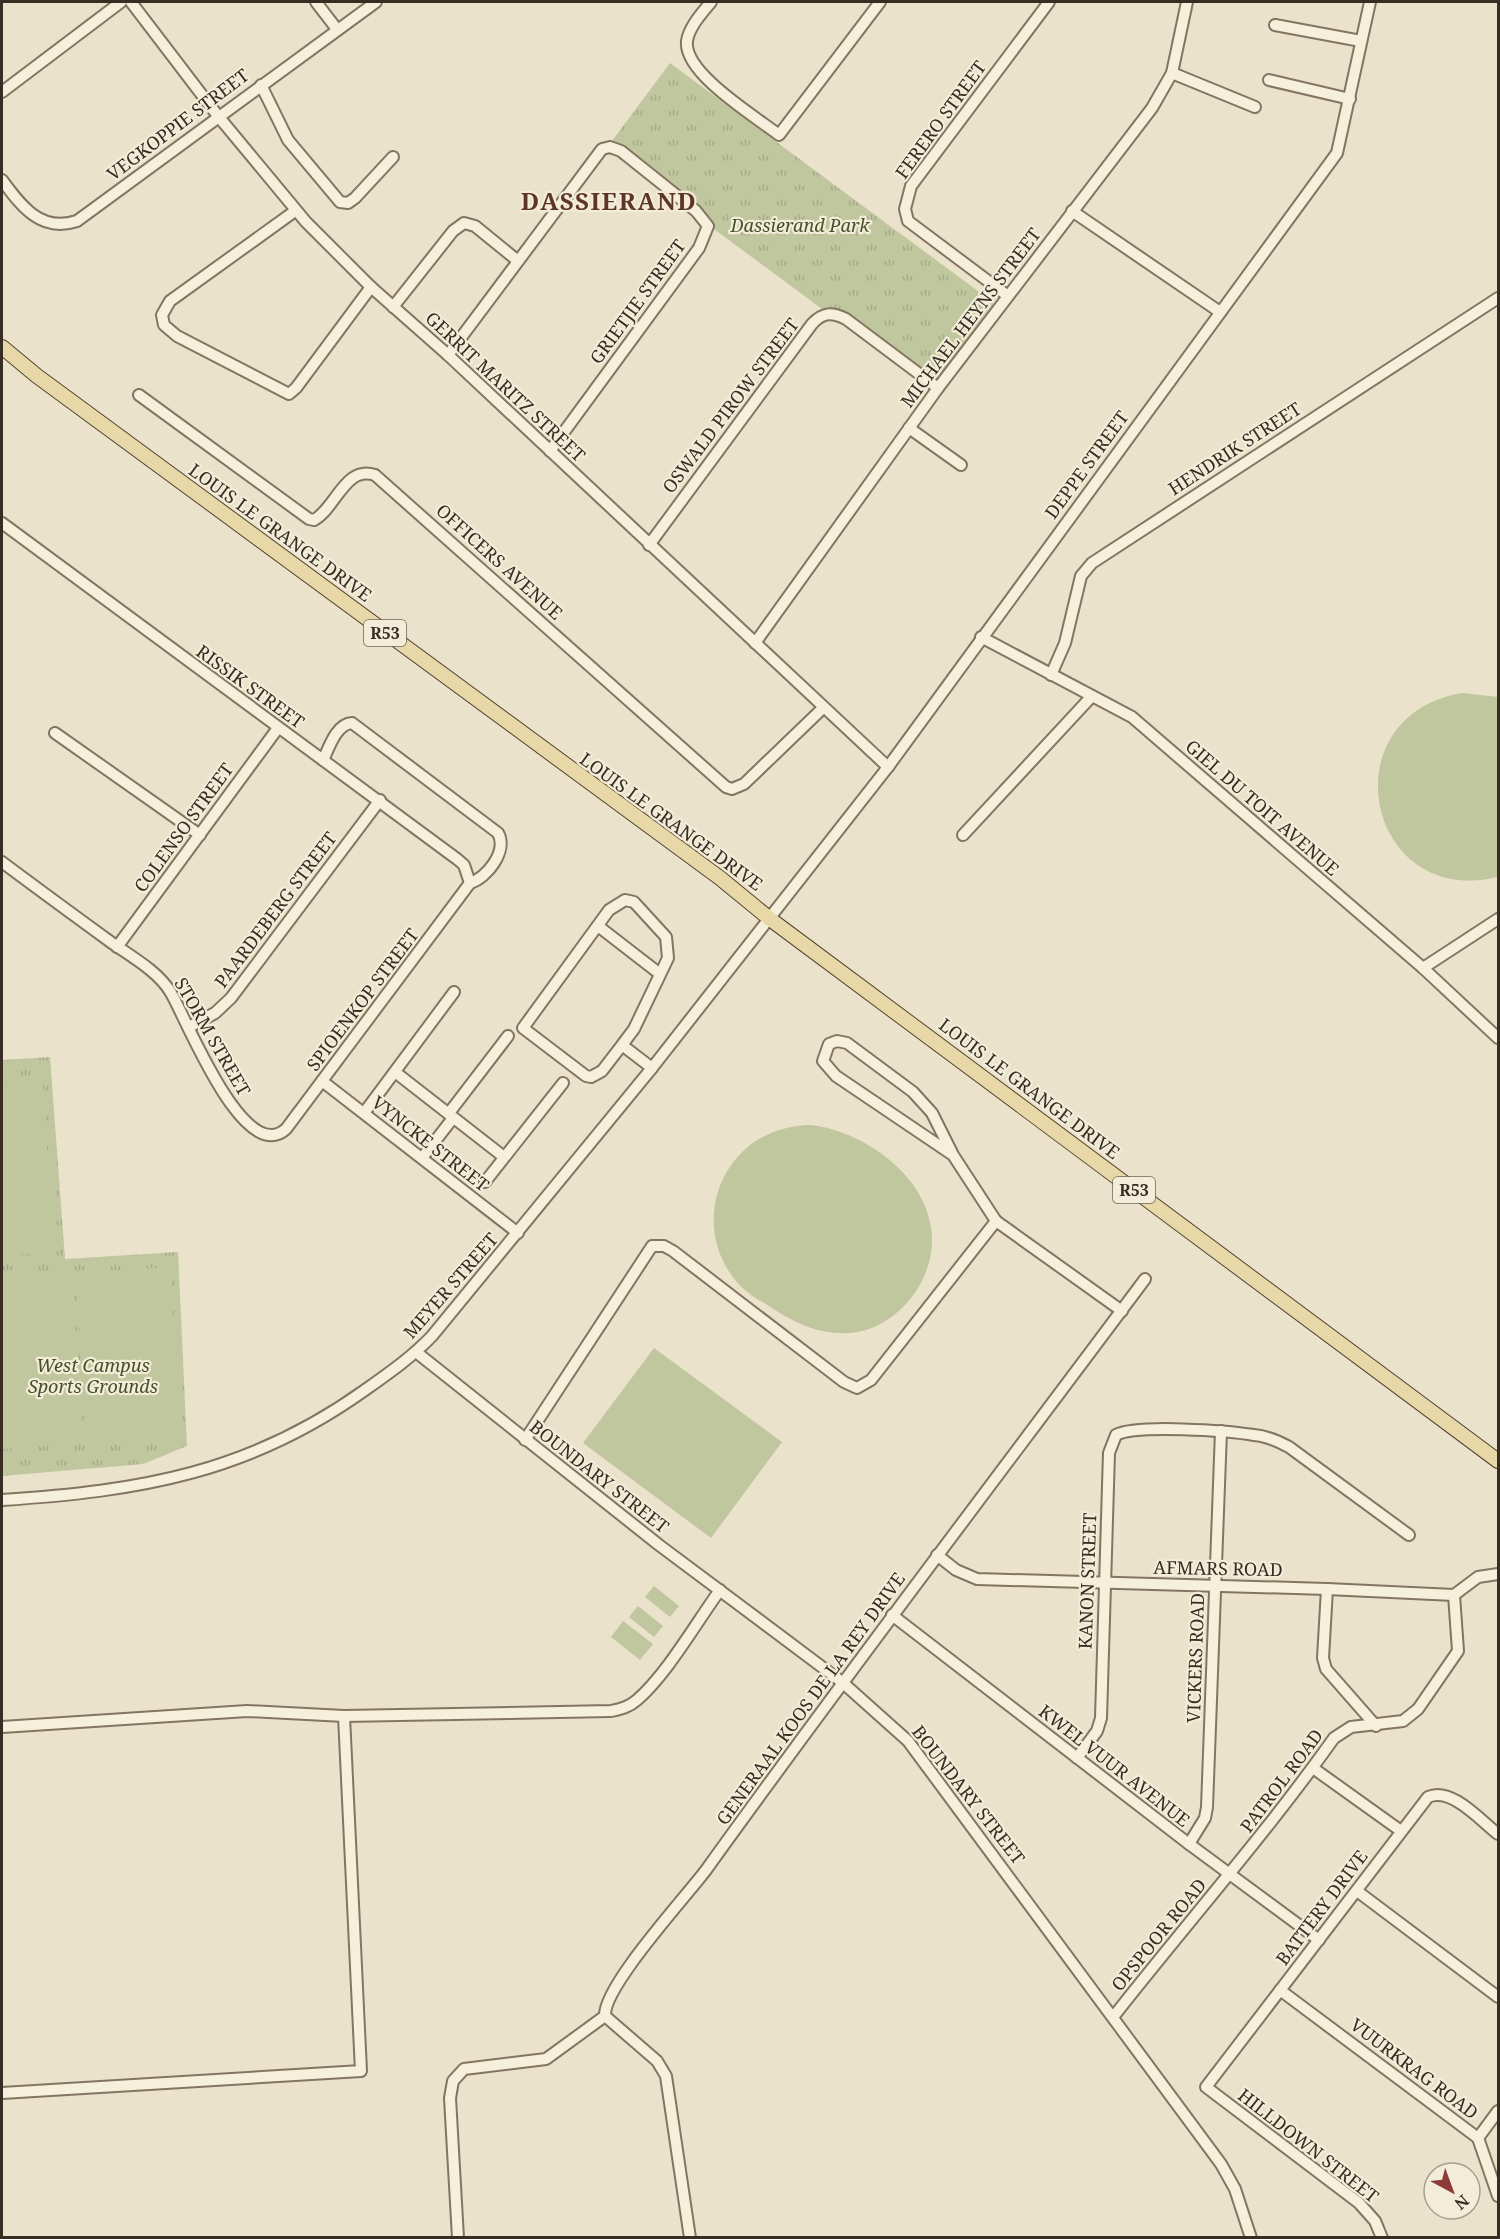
<svg xmlns="http://www.w3.org/2000/svg" width="1500" height="2239" viewBox="0 0 1500 2239" font-family="'Noto Serif',serif">
<style>
.grass{fill:url(#grass-tufts)}
.garden{fill:#c0c79f}
.lines{fill:none;stroke-linecap:round;stroke-linejoin:round}
.minor-casing{stroke:#847560;stroke-width:14}
.major-casing{stroke:#534434;stroke-width:16}
.minor{stroke:#f5efdc;stroke-width:10}
.major{stroke:#e8d7a7;stroke-width:14}
.labels{text-anchor:middle;stroke-width:4.5;stroke-linejoin:round;paint-order:stroke}
.shield{fill:#f2ecd8;stroke:#6f6659;stroke-width:1.5}
.shield-label{font-size:16px;font-weight:bold;fill:#372d22}
.street-label{font-size:18px;fill:#372d22;stroke:#f2ecd8}
.park-label{font-size:18px;font-style:italic;fill:#45512b;stroke:#f2ecd8}
.district-label{font-size:24px;font-weight:bold;letter-spacing:1.5px;fill:#5e3526;stroke:#f2ecd8}
</style>
<defs>
<pattern id="grass-tufts" width="24" height="20" patternUnits="userSpaceOnUse" patternTransform="scale(1.5)"><rect width="24" height="20" fill="#c0c79f"/><path d="M3 7l-1-3M5 7V3M7 7l1-3M15 17l-1-3M17 17v-4M19 17l1-3" fill="none" stroke="#a6ab89"/></pattern>
</defs>
<rect width="100%" height="100%" fill="#eae2ca"/>
<g class="grass">
<polygon points="670,63 994,303 930,389 606,149"/>
<polygon points="50,1057 65,1259 178,1252 187,1446 143,1464 2,1476 2,1060"/>
</g>
<g class="garden">
<path d="M 1462,693 L 1498,697 L 1498,877 C 1366,909 1327,716 1462,693 Z"/>
<polygon points="43,1082 53,1252 2,1256 2,1085"/>
<path d="M 810,1125 C 860,1130 920,1171 930,1222 C 937,1254 925,1286 901,1309 C 860,1348 810,1335 769,1306 C 757,1299 745,1292 736,1281 C 708,1248 706,1199 732,1164 C 751,1138 779,1126 810,1125 Z"/>
<polygon points="170,1267 180,1437 86,1443 76,1273"/>
<polygon points="72,1274 82,1444 2,1449 2,1279"/>
<polygon points="654,1348 782,1442 711,1538 583,1443"/>
<polygon points="654,1586 679,1606 670,1617 645,1597"/>
<polygon points="638,1606 663,1626 654,1637 629,1617"/>
<polygon points="623,1621 653,1644 640,1660 611,1637"/>
</g>
<g class="lines">
<g class="minor-casing">
<g id="minor">
<polyline points="131,2 218,116 306,222 371,287 448,355 888,767"/>
<polyline points="316,2 336,28"/>
<path d="M 711,2 C 702,13 689,27 687,41 C 683,73 756,117 779,135 L 880,2"/>
<polyline points="1275,25 1361,41"/>
<polyline points="1172,73 1255,107"/>
<polyline points="1269,80 1350,99"/>
<polyline points="261,85 288,140 340,202 348,203 355,198 393,157"/>
<polyline points="2,92 121,2"/>
<path d="M 2,180 C 21,206 41,233 77,221 L 376,2"/>
<polyline points="295,211 170,301 162,315 164,325 177,336 289,394 296,388 371,287"/>
<polyline points="1072,211 1220,312"/>
<polyline points="1008,296 908,221 905,209 911,186 1049,2"/>
<polyline points="393,307 453,231 464,223 475,226 518,261"/>
<polyline points="448,355 602,149 610,147 621,151 696,211 708,226 699,248 550,451"/>
<path d="M 139,395 L 309,519 L 314,520 C 336,508 345,465 375,475 L 726,787 L 732,789 L 744,784 L 823,708"/>
<polyline points="909,428 961,465"/>
<polyline points="2,523 457,859 464,865 470,883"/>
<path d="M 649,545 L 812,324 C 823,312 832,312 846,319 L 938,388"/>
<polyline points="981,637 1132,717 1423,968 1498,1038"/>
<polyline points="755,643 938,388 1152,108 1172,73 1187,2"/>
<polyline points="1051,675 1065,643 1081,576 1092,563 1498,298"/>
<polyline points="55,733 200,835"/>
<path d="M 323,760 C 329,748 336,724 352,723 L 498,833 C 508,851 487,878 470,883"/>
<polyline points="963,835 1092,696"/>
<path d="M 2,862 C 38,889 75,916 112,943 C 132,957 159,972 171,993 C 186,1018 244,1167 286,1129 L 470,883"/>
<polyline points="598,926 660,974"/>
<polyline points="117,947 278,728"/>
<polyline points="1423,968 1498,919"/>
<polyline points="189,1027 215,1013 231,998 380,800"/>
<polyline points="622,1045 602,1071 591,1077 586,1076 523,1028 609,910 625,900 634,902 666,937 668,958 634,1029 622,1045 652,1068"/>
<polyline points="395,1072 504,1157"/>
<polyline points="322,1081 518,1233"/>
<polyline points="364,1113 454,992"/>
<polyline points="449,1113 508,1036"/>
<polyline points="953,1155 836,1076 823,1061 829,1044 837,1041 847,1043 913,1092 932,1113 953,1155 996,1221"/>
<polyline points="422,1158 453,1118"/>
<polyline points="485,1182 563,1083"/>
<polyline points="416,1352 659,1545 842,1682 908,1741 1221,2164 1235,2189 1251,2238"/>
<polyline points="525,1440 652,1246 664,1246 673,1251 844,1382 857,1388 871,1380 996,1221 1122,1311"/>
<path d="M 2,1500 C 140,1491 249,1473 365,1390 C 389,1373 412,1357 432,1336 L 652,1068 L 888,767 L 1337,153 L 1370,2"/>
<polyline points="937,1555 956,1570 977,1579 1327,1589 1454,1595 1478,1577 1498,1574"/>
<polyline points="1327,1589 1323,1658 1326,1669 1376,1726"/>
<polyline points="892,1615 1189,1844 1319,1940"/>
<path d="M 2,1727 L 247,1711 L 344,1716 L 611,1711 C 621,1709 629,1707 637,1700 C 667,1674 696,1623 720,1590"/>
<path d="M 1077,1758 L 1097,1731 L 1101,1718 L 1109,1453 L 1116,1435 C 1136,1424 1229,1431 1254,1435 C 1267,1436 1278,1441 1289,1447 L 1409,1535"/>
<polyline points="1313,1768 1401,1831"/>
<polyline points="1189,1844 1205,1818 1207,1807 1221,1431"/>
<polyline points="1357,1891 1498,1997"/>
<polyline points="1280,1990 1478,2138 1498,2196"/>
<polyline points="605,2016 657,2061 666,2076 690,2238"/>
<path d="M 1114,2016 C 1187,1923 1265,1835 1334,1738 L 1351,1727 L 1403,1721 L 1418,1709 L 1458,1651 L 1454,1595"/>
<polyline points="2,2093 361,2071 344,1716"/>
<polyline points="1478,2138 1498,2111"/>
<path d="M 458,2238 L 450,2098 L 453,2081 L 464,2069 L 546,2059 L 605,2016 C 603,1987 685,1898 706,1870 C 849,1671 998,1476 1145,1279"/>
<path d="M 1382,2238 L 1375,2221 L 1359,2203 L 1206,2087 L 1428,1797 C 1451,1786 1481,1821 1498,1834"/>
</g>
</g>
<g class="major-casing">
<polyline id="major" points="2,347 37,376 720,878 770,919 1498,1461"/>
</g>
<use href="#minor" class="minor"/>
<use href="#major" class="major"/>
</g>
<g class="labels">
<g class="shield">
<rect x="364" y="620" width="42" height="26" rx="4.5"/>
<rect x="1113" y="1177" width="42" height="26" rx="4.5"/>
</g>
<g class="shield-label">
<text x="385" y="639">R53</text>
<text x="1134" y="1196">R53</text>
</g>
<g class="street-label">
<text transform="translate(941 120) rotate(-54)" y="6">FERERO STREET</text>
<text transform="translate(178 125) rotate(-37)" y="6">VEGKOPPIE STREET</text>
<text transform="translate(638 302) rotate(-54)" y="6">GRIETJIE STREET</text>
<text transform="translate(971 318) rotate(-53)" y="6">MICHAEL HEYNS STREET</text>
<text transform="translate(505 387) rotate(43)" y="6">GERRIT MARITZ STREET</text>
<text transform="translate(731 406) rotate(-53)" y="6">OSWALD PIROW STREET</text>
<text transform="translate(1235 449) rotate(-33)" y="6">HENDRIK STREET</text>
<text transform="translate(1087 465) rotate(-54)" y="6">DEPPE STREET</text>
<text transform="translate(280 533) rotate(36)" y="6">LOUIS LE GRANGE DRIVE</text>
<text transform="translate(499 562) rotate(42)" y="6">OFFICERS AVENUE</text>
<text transform="translate(250 687) rotate(36)" y="6">RISSIK STREET</text>
<text transform="translate(1262 808) rotate(41)" y="6">GIEL DU TOIT AVENUE</text>
<text transform="translate(671 822) rotate(36)" y="6">LOUIS LE GRANGE DRIVE</text>
<text transform="translate(184 828) rotate(-54)" y="6">COLENSO STREET</text>
<text transform="translate(276 910) rotate(-53)" y="6">PAARDEBERG STREET</text>
<text transform="translate(363 1000) rotate(-53)" y="6">SPIOENKOP STREET</text>
<text transform="translate(212 1037) rotate(60)" y="6">STORM STREET</text>
<text transform="translate(1029 1089) rotate(37)" y="6">LOUIS LE GRANGE DRIVE</text>
<text transform="translate(430 1144) rotate(38)" y="6">VYNCKE STREET</text>
<text transform="translate(451 1286) rotate(-49)" y="6">MEYER STREET</text>
<text transform="translate(599 1477) rotate(38)" y="6">BOUNDARY STREET</text>
<text transform="translate(1218 1569) rotate(1)" y="6">AFMARS ROAD</text>
<text transform="translate(1088 1581) rotate(-88)" y="6">KANON STREET</text>
<text transform="translate(1196 1658) rotate(-88)" y="6">VICKERS ROAD</text>
<text transform="translate(811 1699) rotate(-54)" y="6">GENERAAL KOOS DE LA REY DRIVE</text>
<text transform="translate(1114 1766) rotate(38)" y="6">KWEL VUUR AVENUE</text>
<text transform="translate(1282 1781) rotate(-53)" y="6">PATROL ROAD</text>
<text transform="translate(968 1795) rotate(52)" y="6">BOUNDARY STREET</text>
<text transform="translate(1322 1908) rotate(-53)" y="6">BATTERY DRIVE</text>
<text transform="translate(1159 1935) rotate(-51)" y="6">OPSPOOR ROAD</text>
<text transform="translate(1414 2069) rotate(37)" y="6">VUURKRAG ROAD</text>
<text transform="translate(1308 2146) rotate(38)" y="6">HILLDOWN STREET</text>
</g>
<g class="park-label">
<text x="800" y="232">Dassierand Park</text>
<text x="93" y="1372">West Campus<tspan x="93" dy="21">Sports Grounds</tspan></text>
</g>
<g class="district-label">
<text x="609" y="210">DASSIERAND</text>
</g>
</g>
<rect width="1500" height="2239" fill="none" stroke="#372d22" stroke-width="6"/>
<g transform="translate(1452 2191) rotate(139)"><circle r="28" fill="#f2ecd8" stroke="#a7a08f" stroke-width="1.5"/>
<path d="M0-4.5L10 22L0 15L-10 22Z" fill="#8d3b37"/>
<text y="-9" font-size="16" font-weight="bold" text-anchor="middle" fill="#372d22">N</text>
</g>
</svg>
